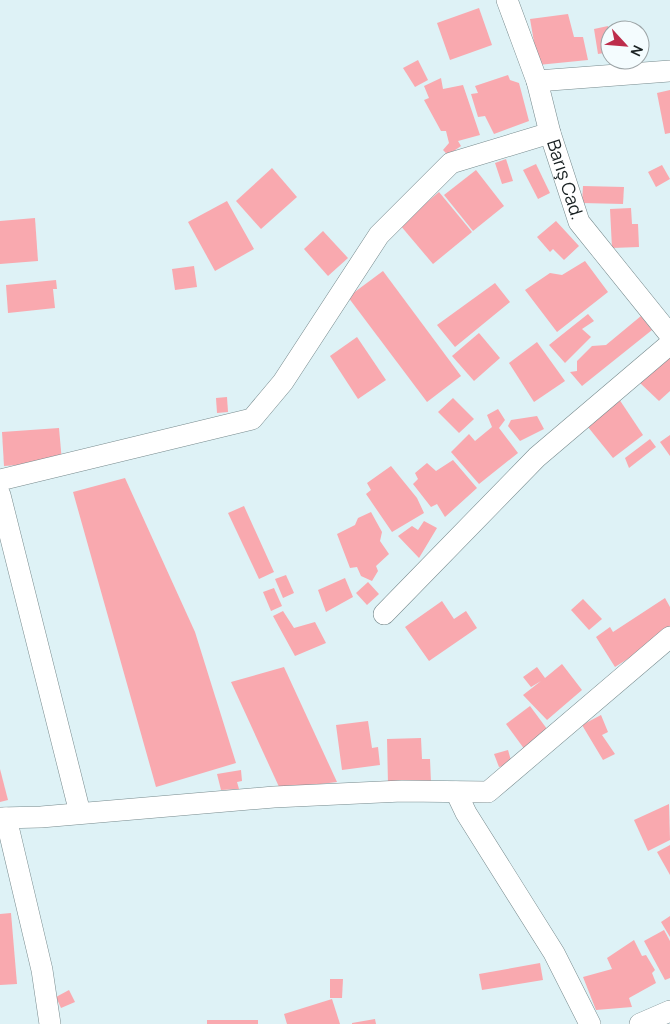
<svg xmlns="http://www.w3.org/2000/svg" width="670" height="1024" viewBox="0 0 670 1024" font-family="Manrope,sans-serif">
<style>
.building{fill:#f9a9af}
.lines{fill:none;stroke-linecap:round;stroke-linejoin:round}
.minor-casing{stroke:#778a8d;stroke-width:22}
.minor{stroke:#fff;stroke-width:21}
.labels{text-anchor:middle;stroke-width:4.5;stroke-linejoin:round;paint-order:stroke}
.street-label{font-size:18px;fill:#192122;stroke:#f4fcfe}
</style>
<rect width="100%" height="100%" fill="#def2f6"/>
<g class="building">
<polygon points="479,8 492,45 450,60 437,23"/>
<polygon points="568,14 574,37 583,37 588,60 538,65 530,19"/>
<polygon points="608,26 610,52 598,54 594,29"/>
<polygon points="418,60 428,80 415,87 403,68"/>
<polygon points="508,75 510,80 519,83 529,121 494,134 485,116 478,117 471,94 478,93 475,86"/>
<polygon points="441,78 443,89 463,85 480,135 458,141 461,146 448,155 443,150 449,143 446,131 441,131 424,100 429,98 424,86"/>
<polygon points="670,90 670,133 665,134 657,93"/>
<polygon points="506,159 513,181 502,184 495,163"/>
<polygon points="536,164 550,193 538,199 523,170"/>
<polygon points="662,165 670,179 656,187 648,172"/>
<polygon points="272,168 297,197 261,229 236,201"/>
<polygon points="476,170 504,206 473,231 444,195"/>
<polygon points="583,186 624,187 623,204 582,203"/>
<polygon points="439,192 472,232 433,264 400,225"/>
<polygon points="227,201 254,249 215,271 188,222"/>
<polygon points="631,208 632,224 638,224 639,247 612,248 610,209"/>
<polygon points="35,218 38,261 0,264 0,221"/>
<polygon points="556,221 579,246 564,260 553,249 550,252 537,237"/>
<polygon points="323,231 348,258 328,276 304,249"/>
<polygon points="585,261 608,292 557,332 525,290 550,273 562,275"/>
<polygon points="194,266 197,287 175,290 172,269"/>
<polygon points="383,271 461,376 427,402 348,297"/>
<polygon points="56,280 57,289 53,289 55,308 8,313 6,285"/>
<polygon points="495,283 510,302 455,347 437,325"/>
<polygon points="588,314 594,321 582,329 591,337 565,363 549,345"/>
<polygon points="641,316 652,330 582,386 570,372 577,371 577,361 592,346 606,345"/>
<polygon points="479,333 500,358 474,381 452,356"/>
<polygon points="357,337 386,380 358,399 330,356"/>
<polygon points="537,342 565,381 534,402 509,363"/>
<polygon points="670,355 670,391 659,401 638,381"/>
<polygon points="227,397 228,412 217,413 216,398"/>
<polygon points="453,398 474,419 459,433 438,412"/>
<polygon points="619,399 643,435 613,458 588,427"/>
<polygon points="498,409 505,420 499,428 518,453 479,484 451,452 469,434 475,441 492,427 487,415"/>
<polygon points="537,416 544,429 520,441 508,426 511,420"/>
<polygon points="59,428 62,462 4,466 2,432"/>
<polygon points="670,435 670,456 660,442"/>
<polygon points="650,439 656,447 629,468 625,458"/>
<polygon points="453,460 477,488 445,517 437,504 431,507 413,484 418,479 415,473 427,463 436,471"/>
<polygon points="391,466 417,498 424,513 392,532 366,494 371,490 367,483"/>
<polygon points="125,478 195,632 236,763 156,787 73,492"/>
<polygon points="244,506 274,572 259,579 228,513"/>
<polygon points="371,512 382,532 380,541 389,554 376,566 378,571 372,581 361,576 357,567 350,568 337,534 355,525 358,518"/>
<polygon points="424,521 437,528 419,558 398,536 412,526 418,530"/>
<polygon points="286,575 294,593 283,598 275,579"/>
<polygon points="345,578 353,597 326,612 318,590"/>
<polygon points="368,582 379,594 367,605 356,593"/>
<polygon points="274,588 282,606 271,611 263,592"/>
<polygon points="665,598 670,607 670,632 615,667 596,637 610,627 613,632"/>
<polygon points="583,599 602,619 589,630 571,610"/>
<polygon points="442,601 454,619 466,611 477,628 429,661 405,627"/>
<polygon points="283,611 294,628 315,622 326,643 295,656 273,616"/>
<polygon points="562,664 582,690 547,720 523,695 541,681 531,687 523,677 537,667 545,678"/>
<polygon points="284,667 337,782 280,789 231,682"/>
<polygon points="530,706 550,733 525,750 506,724"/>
<polygon points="601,715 608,732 602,735 615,754 603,760 582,725"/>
<polygon points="368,721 372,748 378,747 380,765 342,770 336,725"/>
<polygon points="421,738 422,759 430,759 431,783 388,784 387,739"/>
<polygon points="508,750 512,764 499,767 494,754"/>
<polygon points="0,769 8,800 0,802"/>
<polygon points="241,770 242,781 237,782 239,789 221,790 217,774"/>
<polygon points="669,804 670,840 648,851 634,820"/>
<polygon points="670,845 670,875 657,852"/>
<polygon points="11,913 17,984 0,985 0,914"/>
<polygon points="670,916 670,937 661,922"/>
<polygon points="664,930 670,941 670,978 665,980 644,941"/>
<polygon points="634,940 642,956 646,955 655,970 652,973 656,983 629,998 632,1007 596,1010 583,977 612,969 607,958"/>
<polygon points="540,963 543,980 482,990 479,974"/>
<polygon points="330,979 343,979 342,998 330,998"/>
<polygon points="69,990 75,1002 61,1008 56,997"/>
<polygon points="332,999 340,1024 287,1024 284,1014"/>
<polygon points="375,1019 376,1024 352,1024 352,1023"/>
<rect x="207" y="1020" width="51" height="4"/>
</g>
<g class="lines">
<g class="minor-casing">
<g id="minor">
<path id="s1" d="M 507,0 L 537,81 L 550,133 L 579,222 L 670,335"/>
<polyline points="537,81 670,71"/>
<polyline points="0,480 252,419 283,382 379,235 451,163 550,133"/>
<polyline points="0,495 80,813"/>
<polyline points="384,614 537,457 670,344"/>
<polyline points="456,792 466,813 554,953 590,1024"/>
<polyline points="0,818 41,817 274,797 402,791 488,792 670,637"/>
<polyline points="6,818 42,970 50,1024"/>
<polyline points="640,1024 670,1011"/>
</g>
</g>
<use href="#minor" class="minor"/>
</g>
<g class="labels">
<g class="street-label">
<text dy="6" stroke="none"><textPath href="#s1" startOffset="189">Barış Cad.</textPath></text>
</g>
</g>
<g transform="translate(625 45) rotate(116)"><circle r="24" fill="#f4fcfe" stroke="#9ca4a6"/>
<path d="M0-4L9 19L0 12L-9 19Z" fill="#bd2d4b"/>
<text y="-8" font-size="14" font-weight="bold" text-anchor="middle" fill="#192122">N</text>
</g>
</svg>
